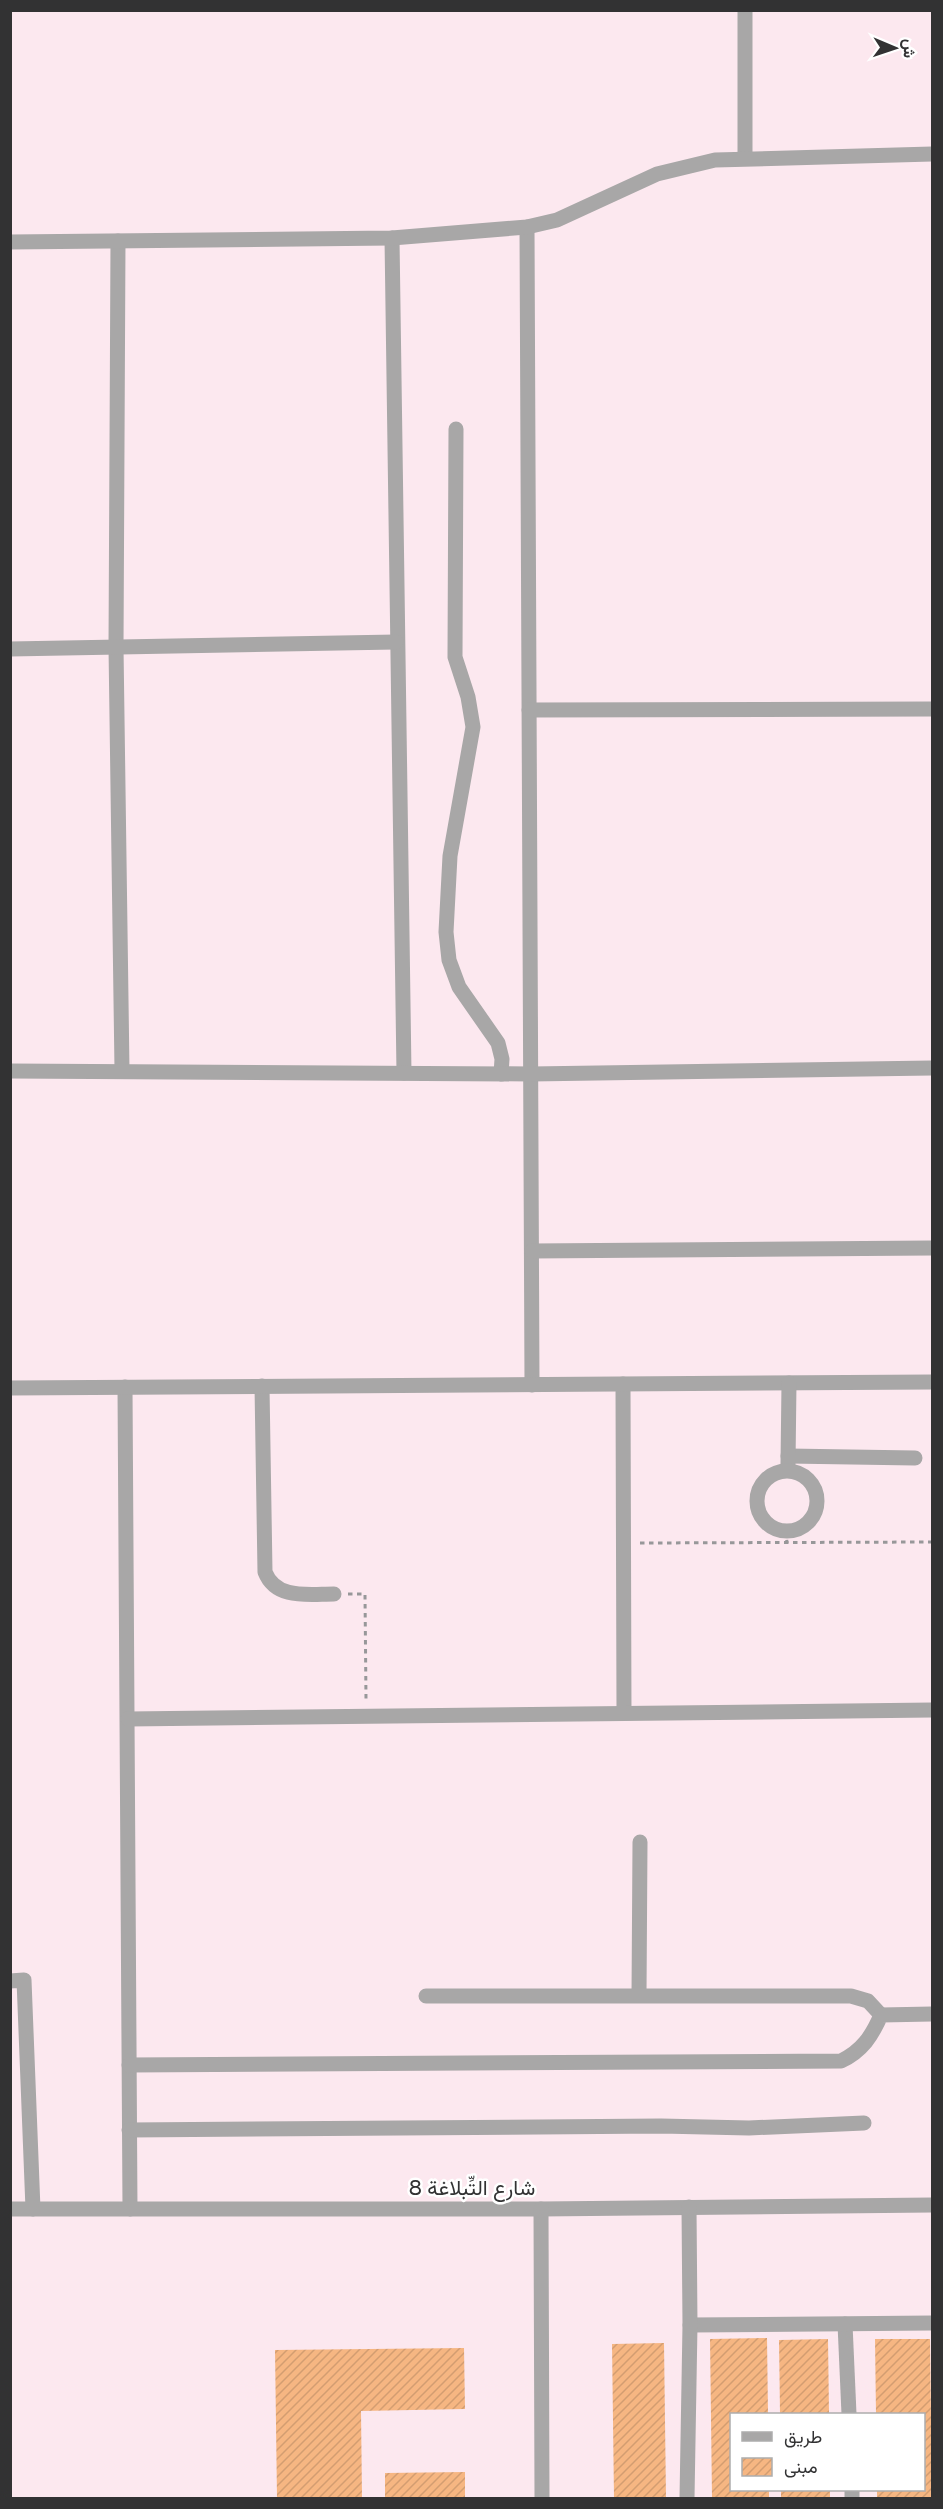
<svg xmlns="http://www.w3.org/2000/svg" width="943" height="2509" viewBox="0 0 943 2509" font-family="'Varela Round',Vazirmatn,sans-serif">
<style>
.industrial{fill:#fce8ef;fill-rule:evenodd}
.building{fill:url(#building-hatch)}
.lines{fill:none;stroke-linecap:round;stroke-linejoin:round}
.path{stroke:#979799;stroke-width:3;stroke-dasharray:4.5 4.5;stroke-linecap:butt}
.minor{stroke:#a8a7a7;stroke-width:15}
.labels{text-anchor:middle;stroke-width:5;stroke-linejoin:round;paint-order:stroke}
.street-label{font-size:21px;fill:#323233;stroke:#fff}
</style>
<defs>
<pattern id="building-hatch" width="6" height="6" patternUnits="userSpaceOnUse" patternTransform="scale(1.5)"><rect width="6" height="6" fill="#f6b682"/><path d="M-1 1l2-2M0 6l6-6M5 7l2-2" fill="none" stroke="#d39d71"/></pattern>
</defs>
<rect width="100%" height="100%" fill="#f7f8fa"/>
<path class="industrial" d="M 11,11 L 932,11 L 932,2498 L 11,2498 ZM 732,2414 L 924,2414 L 924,2490 L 732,2490 Z"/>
<g class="building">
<polygon points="767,2338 768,2414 732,2414 732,2490 769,2490 769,2498 712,2498 710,2339"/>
<polygon points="828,2339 829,2414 780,2414 779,2340"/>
<polygon points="875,2339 930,2339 932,2498 877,2498 877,2490 924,2490 924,2414 876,2414"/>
<polygon points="664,2343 666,2498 614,2498 612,2344"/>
<polygon points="464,2348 465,2409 361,2411 362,2498 277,2498 275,2350"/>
<polygon points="465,2472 465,2498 385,2498 385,2473"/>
<rect x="781" y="2490" width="49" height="8"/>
</g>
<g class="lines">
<g class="path">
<polyline points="786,1531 787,1543"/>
<polyline points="640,1543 932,1542"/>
<polyline points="348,1594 365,1594 366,1699"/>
</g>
<g class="minor">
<polyline points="745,10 745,157"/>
<polyline points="527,227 532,1385"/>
<polyline points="392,238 404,1073"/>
<polyline points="118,241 116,647 122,1070"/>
<polyline points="10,242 392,238 527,227 557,220 657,174 715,160 932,154"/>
<polyline points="456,429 455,657 468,697 473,727 450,856 446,932 449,960 459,987 498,1043 502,1059 501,1074"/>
<polyline points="10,649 396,642"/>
<polyline points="529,710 932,709"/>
<polyline points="10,1071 531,1074 932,1068"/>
<polyline points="532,1251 932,1248"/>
<polyline points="623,1384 624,1713"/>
<path d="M 262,1386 L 265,1572 C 276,1600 308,1594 334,1594"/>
<polyline points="125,1387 130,2209"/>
<polyline points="10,1388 932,1382"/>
<polyline points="788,1456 915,1458"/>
<polyline points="788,1464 789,1383"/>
<circle cx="787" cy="1501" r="30"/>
<polyline points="128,1719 932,1710"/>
<polyline points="10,1981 24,1980 33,2209"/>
<polyline points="639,1995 640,1842"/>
<polyline points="426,1996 851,1996 868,2001 881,2015"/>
<path d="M 129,2065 L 841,2061 C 862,2051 872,2036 881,2015 L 932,2014"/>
<polyline points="129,2130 661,2126 749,2128 864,2123"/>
<polyline points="10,2209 541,2209 932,2205"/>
<polyline points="541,2209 542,2498"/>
<polyline points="845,2324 849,2414"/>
<polyline points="690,2325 932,2323"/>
<polyline points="852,2490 852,2498"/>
<polyline points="687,2498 690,2325 689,2207"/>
</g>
</g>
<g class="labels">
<g class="street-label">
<text x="472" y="2195">شارع التِّبلاغة 8</text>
</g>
</g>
<rect width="943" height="2509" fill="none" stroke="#323233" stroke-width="24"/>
<rect x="730" y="2413" width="195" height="78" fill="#ffffff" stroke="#adadad" stroke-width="1.5"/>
<rect x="742" y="2432" width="30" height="9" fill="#a8a7a7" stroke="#adadad" stroke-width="1.5"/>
<text x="784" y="2443" font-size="18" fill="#323233">طريق</text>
<rect x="742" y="2458" width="30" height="18" fill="url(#building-hatch)" stroke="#adadad" stroke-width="1.5"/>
<text x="784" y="2473" font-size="18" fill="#323233">مبنى</text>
<g transform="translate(895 48) rotate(92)" stroke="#ffffff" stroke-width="4.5" paint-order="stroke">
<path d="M0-4.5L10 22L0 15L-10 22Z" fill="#323233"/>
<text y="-9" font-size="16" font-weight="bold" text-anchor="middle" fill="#323233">ش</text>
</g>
</svg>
